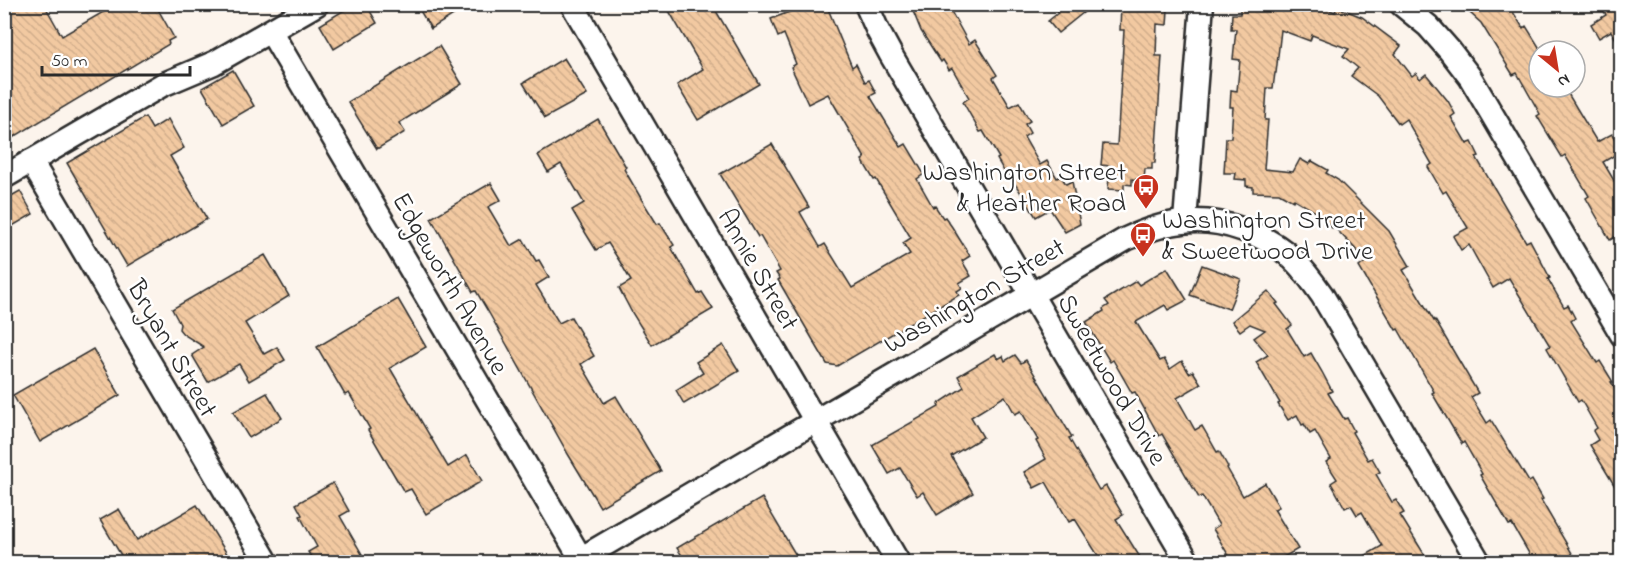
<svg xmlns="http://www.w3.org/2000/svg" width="1626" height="567" viewBox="0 0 1626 567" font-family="'Indie Flower',sans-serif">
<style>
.building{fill:url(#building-back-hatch);stroke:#2b2b2b;stroke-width:1.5}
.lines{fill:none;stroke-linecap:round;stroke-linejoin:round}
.minor-casing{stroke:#2b2b2b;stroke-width:27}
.minor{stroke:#fff;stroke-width:22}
.labels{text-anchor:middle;stroke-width:5;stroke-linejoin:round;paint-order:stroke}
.poi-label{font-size:27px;fill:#2b2b2b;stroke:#fff;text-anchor:end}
.street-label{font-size:27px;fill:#2b2b2b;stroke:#fff}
</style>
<defs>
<pattern id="building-back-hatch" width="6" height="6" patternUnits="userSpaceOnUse" patternTransform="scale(1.5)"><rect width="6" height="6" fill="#f2c9a1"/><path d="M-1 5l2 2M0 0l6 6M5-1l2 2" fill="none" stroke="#d0ad8b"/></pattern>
</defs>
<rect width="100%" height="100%" fill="#fcf4ec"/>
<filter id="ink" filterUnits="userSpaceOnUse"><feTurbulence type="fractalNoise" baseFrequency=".0167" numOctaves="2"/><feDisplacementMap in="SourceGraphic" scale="12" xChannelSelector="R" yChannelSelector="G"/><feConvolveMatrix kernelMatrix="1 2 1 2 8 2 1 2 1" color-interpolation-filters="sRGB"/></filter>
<g filter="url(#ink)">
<g class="building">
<polygon points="4,4 44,4 62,36 117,4 155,4 174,38 168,41 169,44 4,143 4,68 10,64 4,54"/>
<polygon points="354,4 366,4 377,23 334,49 320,25"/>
<polygon points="416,4 471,4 431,29"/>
<polygon points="665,4 712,4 759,84 698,120 677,85 703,69"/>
<polygon points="810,4 826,4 852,67 856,64 865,82 869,80 876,93 870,96 901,147 906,144 924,174 917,179 933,207 935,206 943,218 945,217 952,227 970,256 962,261 971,276 959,283 962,288 957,291 959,295 837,366 827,364 778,280 780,279 776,273 780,271 760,236 758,237 720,174 772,144 809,207 800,212 820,247 825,244 852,288 910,254 903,243 911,238 876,179 874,180 862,160 865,158 828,94 808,104 791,67 796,64 784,34 778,37 771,19"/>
<polygon points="915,4 947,4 969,44 975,40 997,75 993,78 1010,107 1019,102 1030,121 1025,124 1030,133 1024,137 1040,165 1047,161 1057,178 1061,176 1066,184 1072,181 1080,224 1065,232 1050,209 1036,217 1007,171 1005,173 997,159 999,158 983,131 980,132 963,102 969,98 952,68 949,70 943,60 941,62 921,31 913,11 917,9"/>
<polygon points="1051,4 1094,4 1058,33 1048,21 1058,13"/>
<polygon points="1121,4 1163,4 1163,9 1168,10 1167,25 1157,24 1156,56 1162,56 1155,163 1152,163 1152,169 1145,169 1144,180 1132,179 1132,185 1124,184 1124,190 1108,189 1110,166 1101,165 1103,144 1117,145 1124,30 1120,30"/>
<polygon points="1245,4 1315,4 1335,12 1337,7 1362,17 1401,46 1395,54 1412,76 1416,73 1420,79 1426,74 1448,101 1455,114 1451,117 1467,144 1472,142 1479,156 1476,157 1526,242 1530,240 1550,278 1548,279 1564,307 1568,305 1575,318 1571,321 1597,363 1600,361 1613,382 1611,382 1622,399 1622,498 1590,445 1598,440 1593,431 1597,428 1581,400 1578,402 1547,348 1550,346 1509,278 1493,288 1469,245 1461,250 1453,236 1468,228 1446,191 1443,193 1428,167 1432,164 1406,119 1399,124 1378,96 1351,76 1358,68 1343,56 1349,49 1312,35 1310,41 1281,30 1276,73 1275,73 1273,88 1267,88 1265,120 1268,120 1264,169 1293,172 1300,159 1309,164 1312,161 1328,170 1326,173 1338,180 1389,231 1410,266 1403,270 1434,321 1435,320 1478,393 1471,397 1487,423 1491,420 1529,482 1532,480 1543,499 1541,500 1573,555 1560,562 1534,562 1512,524 1509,525 1480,475 1482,474 1464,442 1462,444 1432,393 1434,392 1398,329 1396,330 1359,267 1367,261 1336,229 1333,226 1332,228 1316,212 1294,199 1293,201 1279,193 1253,192 1253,187 1246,186 1246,180 1235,179 1236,173 1224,173 1226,138 1231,138 1233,107 1230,107 1231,90 1237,91 1240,60 1233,59 1236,29 1231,29 1232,14 1240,14 1240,7 1244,7"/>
<polygon points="1460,4 1508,4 1523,28 1526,26 1539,47 1539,87 1564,87 1597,142 1612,134 1622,151 1603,162 1622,194 1622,233 1610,240 1586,198 1589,196 1565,155 1562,157 1537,116 1540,114 1517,73 1513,75 1481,23"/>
<polygon points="1600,4 1622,4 1622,49 1611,31 1599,38 1591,24 1606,15"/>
<polygon points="439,46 462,84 399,123 405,132 377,149 348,102"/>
<polygon points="564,58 587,95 545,118 523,83"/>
<polygon points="233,70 254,106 223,124 202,88"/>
<polygon points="145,117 152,129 168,119 184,148 170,156 207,219 127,266 67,163"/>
<polygon points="598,119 626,167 624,169 642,200 657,224 660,223 674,245 671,247 698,294 702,292 713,309 652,345 631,311 619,288 631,281 620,262 608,243 596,250 585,232 572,210 584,203 561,164 548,172 538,155"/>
<polygon points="491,183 501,200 488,207 511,246 523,239 536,261 539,260 549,277 536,285 559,323 571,317 594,356 581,364 604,403 616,396 661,471 600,507 568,454 489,313 476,291 473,292 431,218"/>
<polygon points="20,191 33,214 4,231 4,200"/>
<polygon points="265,255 289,296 245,323 264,354 277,347 285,360 249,381 239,364 208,382 192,355 204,347 183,334 179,329 180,324 172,309"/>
<polygon points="1202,265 1241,279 1229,309 1190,295"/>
<polygon points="1167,268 1187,300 1168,310 1165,305 1136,322 1160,361 1164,359 1170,369 1182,361 1189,373 1193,371 1201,384 1177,398 1195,430 1202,426 1217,452 1219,451 1228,467 1227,468 1243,496 1265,483 1279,507 1274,509 1298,549 1275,562 1237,562 1233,556 1230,558 1213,529 1219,525 1202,496 1199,498 1162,434 1159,436 1135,392 1132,393 1113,360 1110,362 1086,322 1104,311 1103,309 1109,305 1105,300 1136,281 1139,285"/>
<polygon points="1268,291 1278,303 1276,304 1292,325 1287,329 1304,357 1311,353 1322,372 1332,391 1328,393 1344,419 1347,418 1354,431 1352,432 1368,460 1372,458 1380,472 1376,474 1392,502 1396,500 1404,513 1400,515 1429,562 1354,562 1382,546 1362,512 1357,515 1351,505 1345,508 1331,483 1337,479 1326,462 1331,459 1315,431 1310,434 1304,424 1302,425 1297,415 1288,420 1278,404 1280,403 1256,362 1268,355 1254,338 1265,330 1250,324 1240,331 1232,321"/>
<polygon points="398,299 426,347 390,368 448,467 467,455 482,481 426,514 411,489 404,492 368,430 370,429 349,393 345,395 317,347"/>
<polygon points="723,345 739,371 684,404 676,390 703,373 696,362"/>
<polygon points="93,349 120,395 40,442 13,395"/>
<polygon points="995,354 998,359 1003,356 1005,361 1015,355 1021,363 1026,360 1072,437 1069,438 1099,490 1106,486 1123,515 1116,519 1143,562 1102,562 1075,519 1069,522 1046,482 1034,488 1024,472 1046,459 1036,441 1038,440 1021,411 1015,414 1005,396 971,417 983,437 951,456 973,493 937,515 923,492 917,496 900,468 889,474 872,445 939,407 938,404 964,387 958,376"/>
<polygon points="267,393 282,418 249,438 233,412"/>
<polygon points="333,483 349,511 340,516 363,556 351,562 314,562 308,552 317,547 300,516 302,515 296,504"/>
<polygon points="762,498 800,562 686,562 677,548"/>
<polygon points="197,505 232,562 125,562 100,520 119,509 137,540"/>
</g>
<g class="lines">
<g class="minor-casing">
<g id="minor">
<polyline points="572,4 898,562"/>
<polyline points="866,4 878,31 891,55 1188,562"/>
<polyline points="1401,4 1428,26 1450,51 1470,77 1622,335"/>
<polyline points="271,32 583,562"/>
<polyline points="31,161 267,562"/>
<polyline points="4,177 162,85 214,63 317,4"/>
<polyline points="1185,221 1202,4"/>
<path d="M 575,562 L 1126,239 C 1144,231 1163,224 1183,222 C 1219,217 1267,234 1293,259 C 1304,270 1313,282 1322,295 L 1479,562"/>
</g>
</g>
<use href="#minor" class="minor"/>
</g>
</g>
<defs>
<g id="bus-pin" transform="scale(1.35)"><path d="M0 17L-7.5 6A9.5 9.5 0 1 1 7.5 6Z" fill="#c8321e" stroke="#fff"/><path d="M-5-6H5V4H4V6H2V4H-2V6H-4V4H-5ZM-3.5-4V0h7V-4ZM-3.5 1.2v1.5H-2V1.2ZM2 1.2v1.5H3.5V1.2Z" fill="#fff"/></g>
</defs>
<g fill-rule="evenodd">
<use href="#bus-pin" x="1146" y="187"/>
<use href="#bus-pin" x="1143" y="235"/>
</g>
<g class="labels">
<g class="poi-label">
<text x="1126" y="180">Washington Street<tspan x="1126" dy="31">&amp; Heather Road</tspan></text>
<text x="1162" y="228" text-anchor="start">Washington Street<tspan x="1162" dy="31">&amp; Sweetwood Drive</tspan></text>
</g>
<g class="street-label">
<text transform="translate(759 269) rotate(60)" y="9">Annie Street</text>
<text transform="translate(451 283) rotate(60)" y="9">Edgeworth Avenue</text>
<text transform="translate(974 295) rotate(-30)" y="9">Washington Street</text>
<text transform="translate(173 348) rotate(60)" y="9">Bryant Street</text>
<text transform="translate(1113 379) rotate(60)" y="9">Sweetwood Drive</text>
</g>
</g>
<rect width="1626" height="567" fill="none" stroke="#fff" stroke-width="24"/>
<rect x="12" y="12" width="1602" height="543" fill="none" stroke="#2b2b2b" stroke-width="2" filter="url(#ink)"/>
<g transform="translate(1557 69) rotate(150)"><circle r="28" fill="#ffffff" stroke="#aaaaaa" stroke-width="1.5"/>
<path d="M0-4.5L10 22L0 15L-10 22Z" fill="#c8321e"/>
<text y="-9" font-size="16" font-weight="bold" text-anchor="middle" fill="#2b2b2b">N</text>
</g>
<path d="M42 66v9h148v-9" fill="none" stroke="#2b2b2b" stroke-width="3"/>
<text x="51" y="66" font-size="18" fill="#2b2b2b" stroke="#ffffff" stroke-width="4.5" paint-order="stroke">50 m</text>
</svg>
